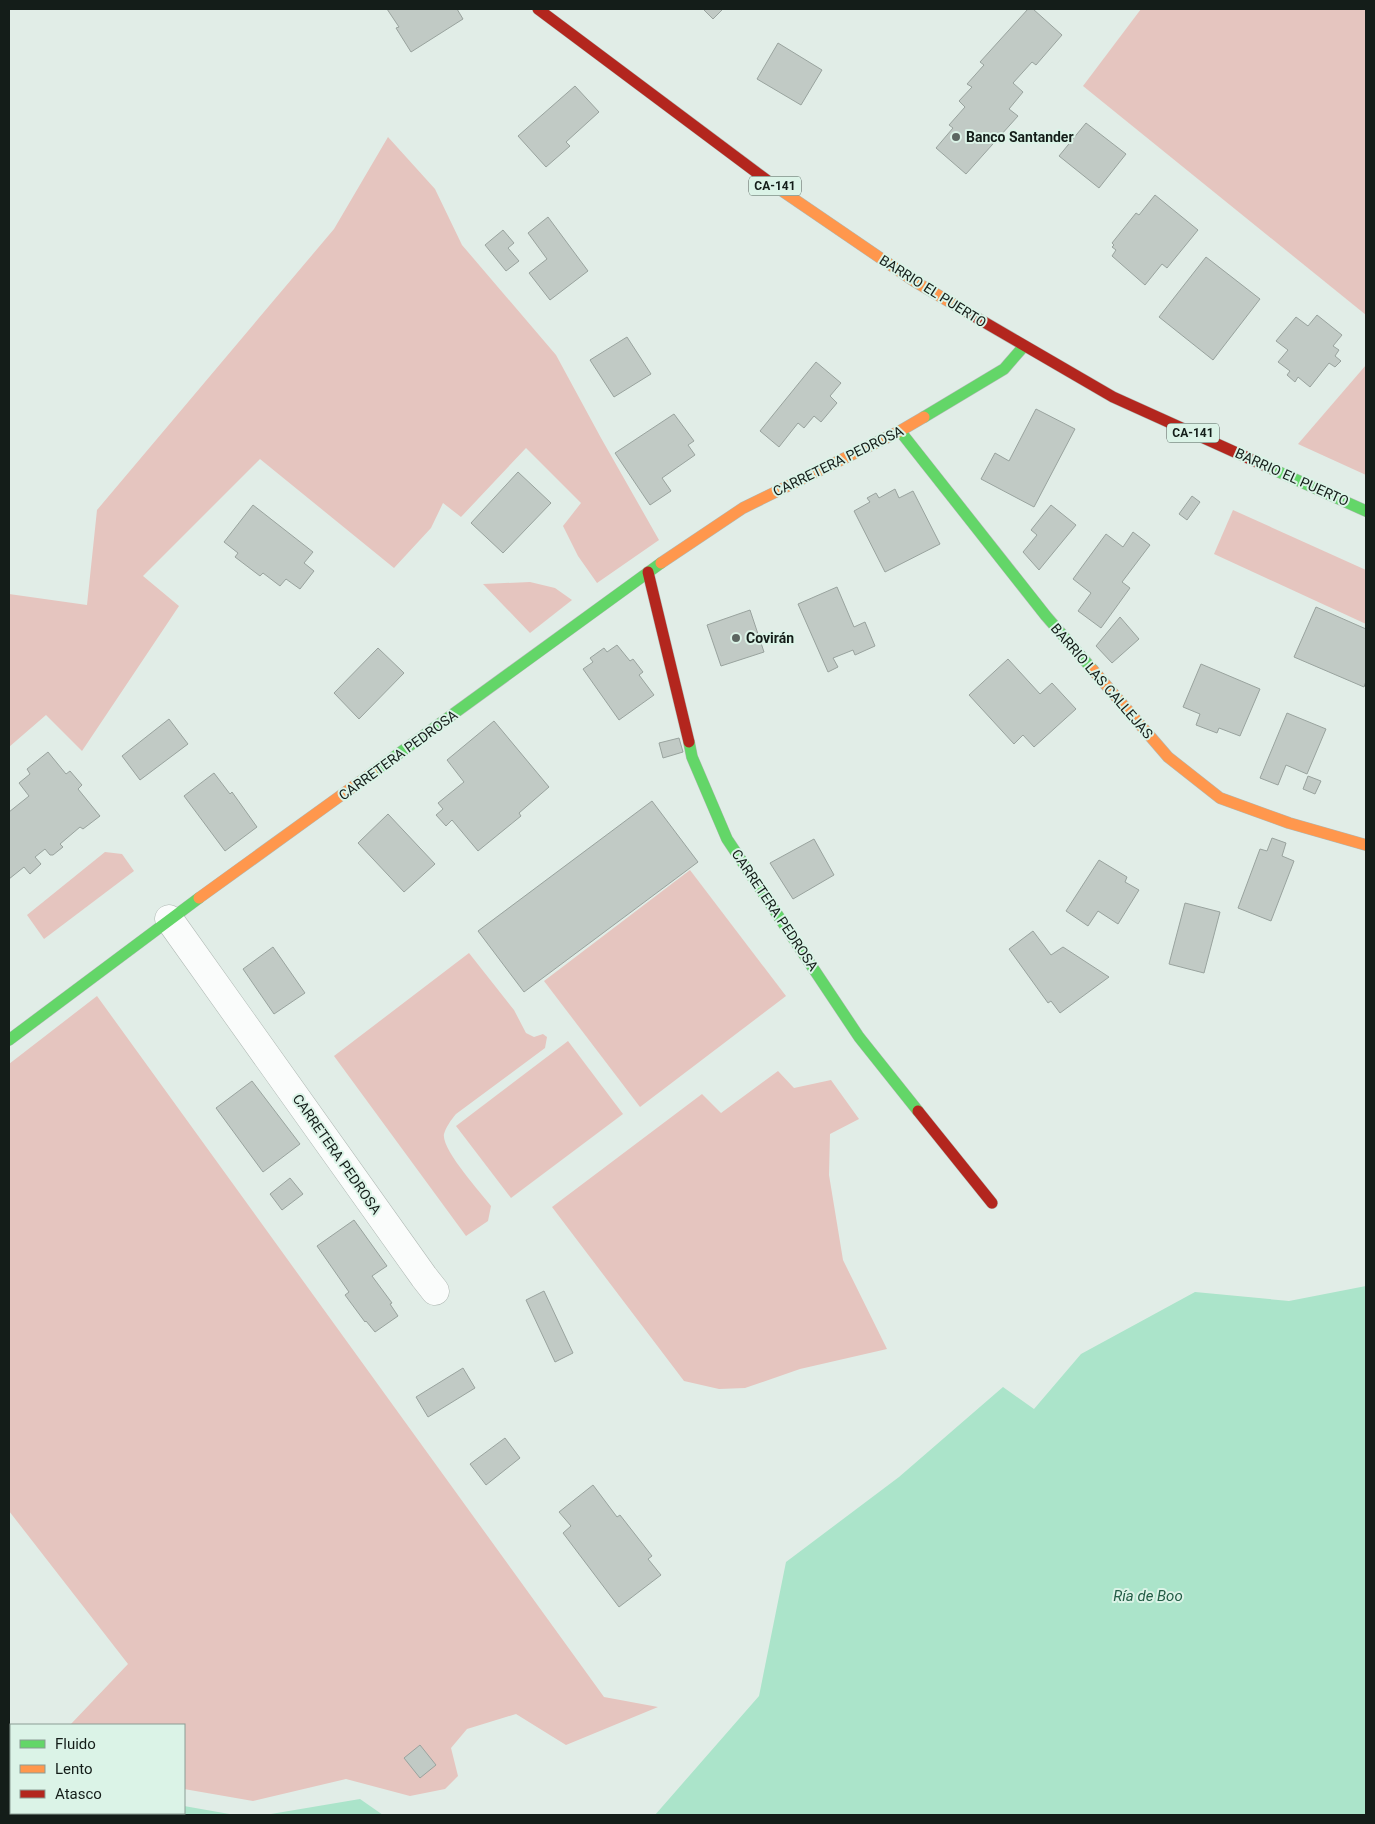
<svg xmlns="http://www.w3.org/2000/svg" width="1375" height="1824" viewBox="0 0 1375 1824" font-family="Roboto,sans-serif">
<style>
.green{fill:#e5c5bf}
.water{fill:#abe4ca}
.building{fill:#c1cac5;stroke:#99a39e}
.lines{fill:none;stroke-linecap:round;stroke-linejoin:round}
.street-casing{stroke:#b0b9b4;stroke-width:29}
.fast-casing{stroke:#b0b9b4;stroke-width:12}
.slow-casing{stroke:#b0b9b4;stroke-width:12}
.jam-casing{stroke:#b0b9b4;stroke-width:12}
.street{stroke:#fafcfb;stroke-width:28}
.fast{stroke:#63d668;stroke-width:11}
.slow{stroke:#ff974d;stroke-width:11}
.jam{stroke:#b3261e;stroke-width:11}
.poi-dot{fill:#5c6661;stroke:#dbf3e7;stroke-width:2}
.labels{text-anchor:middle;stroke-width:4;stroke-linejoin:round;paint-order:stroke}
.shield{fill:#dbf3e7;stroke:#505d57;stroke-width:1}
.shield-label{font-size:12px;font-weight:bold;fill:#141d19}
.poi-label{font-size:14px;font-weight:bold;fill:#141d19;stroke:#dbf3e7;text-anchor:start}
.street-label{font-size:14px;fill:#141d19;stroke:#dbf3e7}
.water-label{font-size:15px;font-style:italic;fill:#235d46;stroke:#dbf3e7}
</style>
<rect width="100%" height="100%" fill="#e1ede7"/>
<g class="green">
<polygon points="1141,9 1366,9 1366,315 1083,86"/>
<polygon points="388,137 435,189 462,245 556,355 601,438 659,540 597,583 578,556 563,526 581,503 526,448 461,517 443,503 431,528 394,568 260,459 143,576 179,606 82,751 46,715 9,747 9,594 87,605 97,510 334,229"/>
<polygon points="1366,365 1366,475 1298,444"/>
<polygon points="1233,510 1366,570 1366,624 1214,554"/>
<polygon points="530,582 555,588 572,600 530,633 483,584"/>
<polygon points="105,852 122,854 134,871 44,939 27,915"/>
<polygon points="690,870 786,996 640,1107 544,981"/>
<path d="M 469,953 L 514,1010 L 526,1033 L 534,1037 L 543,1034 L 547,1037 L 545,1048 L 456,1114 C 451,1120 446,1127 444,1134 C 441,1149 481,1193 491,1206 L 488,1221 L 466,1236 L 334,1056 Z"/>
<polygon points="97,996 604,1697 658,1707 566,1745 516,1714 467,1729 451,1748 458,1776 445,1789 410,1796 346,1779 253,1801 184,1789 184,1725 70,1725 128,1664 9,1511 9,1064"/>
<polygon points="568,1041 623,1114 511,1198 456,1126"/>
<polygon points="778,1071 794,1088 831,1080 859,1119 830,1134 829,1175 843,1260 887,1349 800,1369 745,1388 719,1389 684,1381 552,1207 702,1094 721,1113"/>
</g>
<g class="water">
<polygon points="1366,1286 1366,1815 655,1815 759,1696 786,1562 899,1477 1003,1387 1034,1409 1081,1354 1195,1292 1289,1301"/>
<polygon points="11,1781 11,1813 184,1813 184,1806 235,1815 9,1815 9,1782"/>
<polygon points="360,1799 383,1815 265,1815"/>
</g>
<g class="building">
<polygon points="387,9 457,9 463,19 411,52 396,28 399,27"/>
<polygon points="703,9 723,9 713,19"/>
<polygon points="1028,9 1033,9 1062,35 1036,65 1032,62 1013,83 1023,92 1009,109 1018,116 966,174 936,148 953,128 949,125 965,107 959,101 972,87 967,84 984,65 980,62"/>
<polygon points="778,43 822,70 801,105 757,79"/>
<polygon points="575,86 599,112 566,142 570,146 546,167 518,136"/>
<polygon points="1086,123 1126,154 1099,188 1059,156"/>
<polygon points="1155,195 1198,230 1167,268 1162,264 1145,285 1112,256 1116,250 1112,247 1114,245 1112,243 1136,213 1139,215"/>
<polygon points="548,217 588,271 550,300 529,273 547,259 528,233"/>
<polygon points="503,230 514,243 508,248 519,261 506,271 485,245"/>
<polygon points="1206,257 1260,299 1213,360 1159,317"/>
<polygon points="1317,315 1342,335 1333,346 1339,350 1335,356 1341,361 1335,367 1329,363 1310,387 1298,377 1295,382 1287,375 1290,371 1278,362 1288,350 1276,341 1296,317 1308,326"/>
<polygon points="627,337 651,374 614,397 590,360"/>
<polygon points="816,362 841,383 830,396 837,403 821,422 814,416 804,428 798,423 779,447 760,431"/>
<polygon points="1036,409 1075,429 1034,507 981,479 995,453 1009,461"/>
<polygon points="674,414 694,441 688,445 695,455 662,478 671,491 650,505 615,453"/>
<polygon points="518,472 551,503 503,553 471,523"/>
<polygon points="895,489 899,498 913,491 940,544 885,572 854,511 870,502 867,498 876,493 879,498"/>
<polygon points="1192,496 1200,502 1187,520 1179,514"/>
<polygon points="253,505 313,552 304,563 314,571 300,589 286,579 280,586 263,573 260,576 235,557 238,553 224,542"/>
<polygon points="1051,505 1076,525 1039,570 1023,552 1037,535 1031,530"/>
<polygon points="1133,532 1150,545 1122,582 1130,588 1101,628 1078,611 1091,593 1073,579 1106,534 1123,547"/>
<polygon points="837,587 854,627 865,622 875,646 855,655 853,650 833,658 838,667 828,672 798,604"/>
<polygon points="1316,607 1366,629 1366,681 1364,687 1294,657"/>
<polygon points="750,610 764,652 721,666 707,625"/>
<polygon points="1120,617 1139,639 1112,663 1096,646"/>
<polygon points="617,645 630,661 633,659 643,672 639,675 654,695 619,720 583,669 593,662 590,658 604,648 607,652"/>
<polygon points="378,648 404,673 359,719 334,693"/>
<polygon points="1008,659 1040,694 1052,683 1076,709 1034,747 1023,735 1014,744 969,695"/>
<polygon points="1201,664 1260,689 1240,736 1219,728 1217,733 1196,725 1200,714 1183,707"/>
<polygon points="1287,713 1326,729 1307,774 1286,765 1278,785 1260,778"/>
<polygon points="169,719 188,744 140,780 122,756"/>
<polygon points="494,721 549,787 519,813 521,816 478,851 452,820 446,826 436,815 443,809 438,803 464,782 447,760"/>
<polygon points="679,738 683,752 663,758 659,743"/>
<polygon points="48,752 66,774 70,771 82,785 78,789 100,816 83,829 80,827 60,844 63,847 53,855 50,855 45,849 35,857 41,864 30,874 24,867 9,879 9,812 29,796 19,783 30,774 27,769"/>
<polygon points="214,773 230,794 232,792 257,827 225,851 184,796"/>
<polygon points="1308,776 1321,781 1315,794 1303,789"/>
<polygon points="652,801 698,862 524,992 478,931"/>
<polygon points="388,814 435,864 404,892 358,843"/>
<polygon points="1272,838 1286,843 1282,856 1294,861 1271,921 1238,908 1260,849 1267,851"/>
<polygon points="814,839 834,875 793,899 770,863"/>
<polygon points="1099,860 1127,877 1125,882 1139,890 1118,924 1098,911 1088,926 1066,911"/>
<polygon points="1185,903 1220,912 1204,973 1169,964"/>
<polygon points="1033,931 1051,955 1063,947 1109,977 1060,1013 1051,1001 1048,1003 1009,949"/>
<polygon points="273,947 305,993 274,1014 243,969"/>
<polygon points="252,1081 300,1144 263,1172 216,1108"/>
<polygon points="290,1178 303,1194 282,1210 270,1194"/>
<polygon points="354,1220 387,1266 372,1276 392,1303 390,1304 398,1316 375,1332 366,1321 365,1322 345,1295 349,1292 317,1246"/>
<polygon points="544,1291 573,1353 555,1362 526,1300"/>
<polygon points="463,1368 475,1388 428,1417 416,1397"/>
<polygon points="505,1438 520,1458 486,1485 470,1464"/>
<polygon points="593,1485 617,1517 620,1515 652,1556 648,1559 661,1575 619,1607 563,1533 571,1526 559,1512"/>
<polygon points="420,1745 436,1765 420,1778 404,1758"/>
</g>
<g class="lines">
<g class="street-casing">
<polyline id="street" points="169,919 424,1277 435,1291"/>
</g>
<g class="fast-casing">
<g id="fast">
<polyline points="924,417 1004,369 1024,346"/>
<polyline points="900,431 1046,616 1093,670"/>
<polyline points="1270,468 1366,511"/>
<polyline points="689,742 692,757 727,839 859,1037 918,1111"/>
<polyline points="372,773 661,563"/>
<polyline points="9,1040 199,898"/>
</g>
</g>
<g class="slow-casing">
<g id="slow">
<polyline points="772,184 914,281 960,308"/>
<polyline points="661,563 743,508 900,431 924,417"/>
<polyline points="1093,670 1168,757 1220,798 1289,823 1366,845"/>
<polyline points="199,898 372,773"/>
</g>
</g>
<g class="jam-casing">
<g id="jam">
<polyline points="538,9 772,184"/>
<polyline points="960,308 1113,397 1270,468"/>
<polyline points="648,572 689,742"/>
<polyline points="918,1111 992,1203"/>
</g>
</g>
<use href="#street" class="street"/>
<use href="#fast" class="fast"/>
<use href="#slow" class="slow"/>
<use href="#jam" class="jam"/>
</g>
<g class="poi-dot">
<circle cx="956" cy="137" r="5"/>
<circle cx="736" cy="638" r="5"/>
</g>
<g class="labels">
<g class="shield">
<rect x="749" y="176.5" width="52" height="19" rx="4"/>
<rect x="1167" y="423.5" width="52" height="19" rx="4"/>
</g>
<g class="shield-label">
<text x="775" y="190">CA-141</text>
<text x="1193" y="437">CA-141</text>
</g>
<g class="poi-label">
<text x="966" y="142">Banco Santander</text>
<text x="746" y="643">Covirán</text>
</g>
<g class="street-label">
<text transform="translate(933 291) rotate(32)" y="5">BARRIO EL PUERTO</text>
<text transform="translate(838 461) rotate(-26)" y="5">CARRETERA PEDROSA</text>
<text transform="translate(1292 477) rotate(24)" y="5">BARRIO EL PUERTO</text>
<text transform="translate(1102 681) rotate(49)" y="5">BARRIO LAS CALLEJAS</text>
<text transform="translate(398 755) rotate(-36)" y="5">CARRETERA PEDROSA</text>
<text transform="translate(775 910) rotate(56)" y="5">CARRETERA PEDROSA</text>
<text transform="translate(337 1154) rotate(55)" y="5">CARRETERA PEDROSA</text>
</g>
<g class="water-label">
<text x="1148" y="1601">Ría de Boo</text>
</g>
</g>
<rect width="1375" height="1824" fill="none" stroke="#141d19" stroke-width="20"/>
<rect x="10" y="1724" width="175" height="90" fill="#dbf3e7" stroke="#8b9d95"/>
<rect x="20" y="1740" width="25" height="8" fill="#63d668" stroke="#8b9d95"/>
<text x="55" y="1749" font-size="15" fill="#141d19">Fluido</text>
<rect x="20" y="1765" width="25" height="8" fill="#ff974d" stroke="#8b9d95"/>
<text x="55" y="1774" font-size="15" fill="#141d19">Lento</text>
<rect x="20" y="1790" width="25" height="8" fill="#b3261e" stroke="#8b9d95"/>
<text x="55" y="1799" font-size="15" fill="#141d19">Atasco</text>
</svg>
